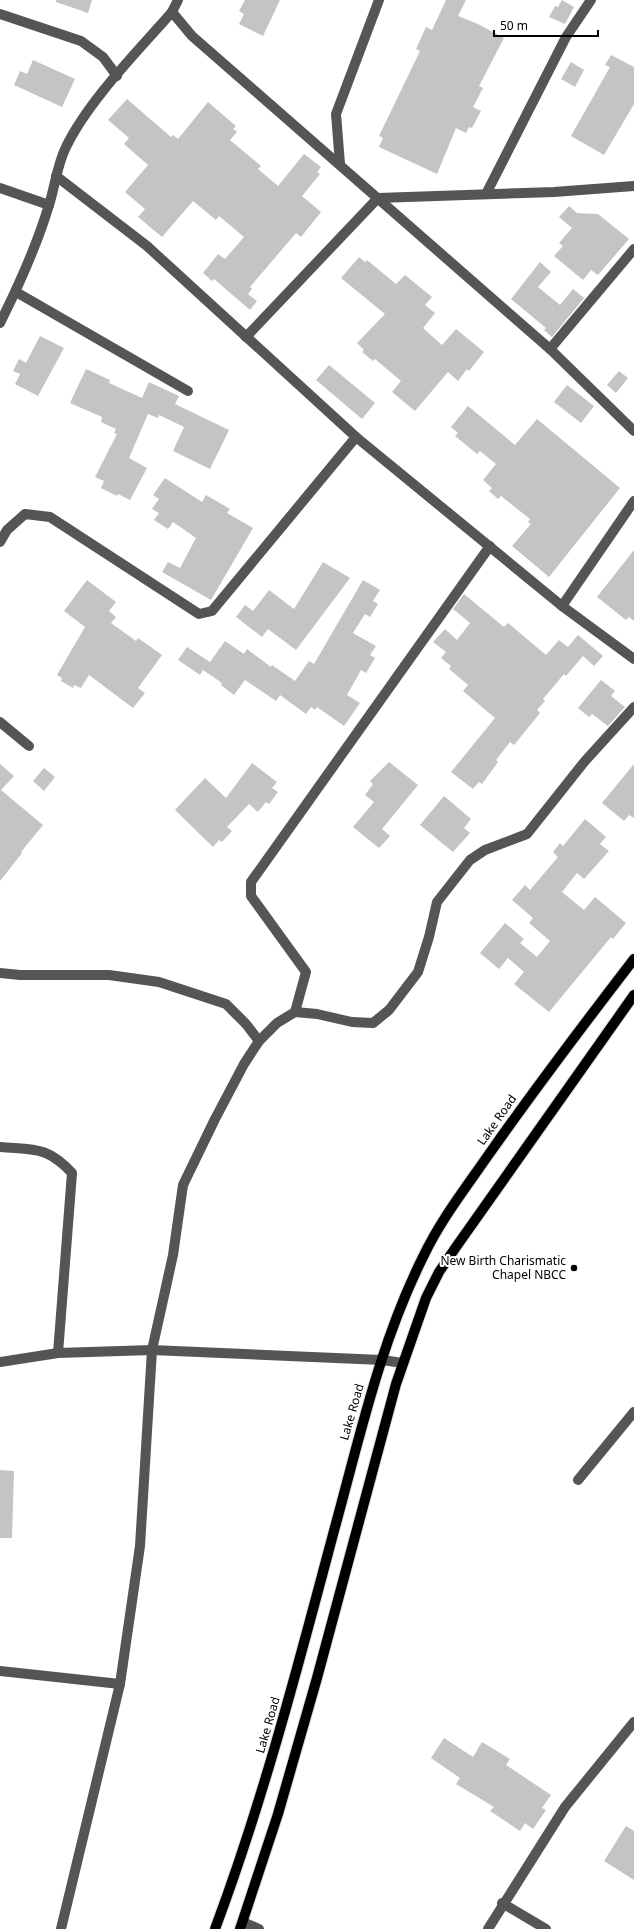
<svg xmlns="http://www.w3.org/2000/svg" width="634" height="1929" viewBox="0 0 634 1929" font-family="'Noto Sans',sans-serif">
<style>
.building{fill:#c4c4c4}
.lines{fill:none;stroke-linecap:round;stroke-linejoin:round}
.major-casing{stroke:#dbdbdb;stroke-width:12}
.minor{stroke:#555;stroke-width:10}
.major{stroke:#000;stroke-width:10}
.poi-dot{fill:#000;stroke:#fff;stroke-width:1.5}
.labels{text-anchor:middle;stroke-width:4;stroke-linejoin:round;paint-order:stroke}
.street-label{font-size:12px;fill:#000;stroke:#fff}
.poi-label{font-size:12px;fill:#000;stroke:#fff;text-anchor:end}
</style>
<rect width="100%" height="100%" fill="#fff"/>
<g class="building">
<polygon points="56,0 92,0 88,13 56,2"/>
<polygon points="245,0 280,0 263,36 239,24 244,14 239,11"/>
<polygon points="446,0 466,0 458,16 478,24 504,38 479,86 483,88 473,107 481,111 472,128 469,127 466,133 456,128 437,174 379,147 383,138 379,136 420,51 416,49 426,27 432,30"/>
<polygon points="562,0 574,7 565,24 549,17 555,6 558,7"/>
<polygon points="611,55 634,67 634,104 604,155 571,136 610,67 605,65"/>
<polygon points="33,60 75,79 62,107 14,85 20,71 27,74"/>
<polygon points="571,62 584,70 575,87 561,79"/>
<polygon points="127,99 171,137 173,135 178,139 208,102 236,126 233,129 237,132 230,140 261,166 258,169 278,186 304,154 321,167 317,172 320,174 302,196 321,212 301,237 296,233 250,287 252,289 248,294 257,301 250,310 214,279 212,281 203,273 218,254 225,259 244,237 219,216 216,220 193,201 162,237 138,217 145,209 125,192 148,165 124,144 129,138 108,120"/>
<polygon points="569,206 577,213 598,214 629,239 598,275 591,270 583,280 554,256 563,246 559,243 572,228 559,217"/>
<polygon points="359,257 365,262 367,260 396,284 405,275 432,297 425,305 435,313 423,328 442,345 456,329 484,352 469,371 467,369 458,381 448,372 415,411 392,392 401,381 375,359 373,361 362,352 364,350 357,343 385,314 341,278"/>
<polygon points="540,262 551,272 538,287 560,305 573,289 584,298 552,337 544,330 546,328 511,299"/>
<polygon points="40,336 64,348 38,396 15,384 20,374 13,371 19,359 26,363"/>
<polygon points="329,365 375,403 362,419 316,380"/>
<polygon points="86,369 110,380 109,383 142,398 149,382 179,396 175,404 229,430 210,469 173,451 184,427 159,415 158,418 148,414 129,458 147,468 130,500 118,494 117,496 101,488 104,481 95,477 117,434 114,433 116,429 101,422 102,417 70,403"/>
<polygon points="619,371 628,378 616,393 607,385"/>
<polygon points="567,385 594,406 581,423 554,402"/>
<polygon points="468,406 515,445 537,419 620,488 549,577 512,546 531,524 528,522 530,519 501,496 498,499 489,491 492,488 483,480 496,464 480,451 477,454 455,436 458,433 451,427"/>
<polygon points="165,478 202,502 206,495 230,509 227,513 253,528 211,600 162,572 168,562 180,568 196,538 173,522 168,529 154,520 159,513 152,509 159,499 153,495"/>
<polygon points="634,550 634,621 629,617 626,620 597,597"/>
<polygon points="323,562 350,578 296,650 268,629 262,637 236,617 245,605 253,611 269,590 294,609"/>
<polygon points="87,580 116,602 109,611 116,617 111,623 136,641 138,638 162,655 138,688 145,693 133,708 89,675 81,688 74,685 73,688 61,681 62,678 57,675 85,627 64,611"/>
<polygon points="363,580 380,590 373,601 378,604 370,617 365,614 353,633 376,646 370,655 375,658 366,673 361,670 347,695 360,703 344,726 317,707 315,710 311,707 306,714 280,695 276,701 245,680 234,695 221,685 222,683 203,670 200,675 178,660 187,647 210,662 225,641 244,654 247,649 271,667 272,665 295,681 309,661 314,664"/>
<polygon points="464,594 504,627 508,623 546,655 559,640 568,647 578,635 603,656 594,666 583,656 566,676 564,674 543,699 545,701 537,710 540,713 514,745 510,742 496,760 498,762 482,784 479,782 473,789 451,772 495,718 463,691 468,685 449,669 451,666 441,658 446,652 433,642 445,629 457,640 470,623 453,609"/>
<polygon points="601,680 615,691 611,696 625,707 608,726 592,714 589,717 578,708"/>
<polygon points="389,762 418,785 382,829 390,836 379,848 353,827 374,802 365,795 373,784 370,781"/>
<polygon points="252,763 277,782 272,788 278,792 269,804 266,802 258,812 249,804 227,827 232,831 222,842 219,840 213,847 175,810 205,778 226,798"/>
<polygon points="0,764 14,776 1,790 43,825 21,852 22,853 0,881"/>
<polygon points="634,764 634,818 629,815 624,821 602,803"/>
<polygon points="44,768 55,777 44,791 33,781"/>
<polygon points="444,796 471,819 464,828 470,833 453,852 420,825"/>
<polygon points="585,819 606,837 600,844 609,851 584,879 577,873 562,892 584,910 595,897 626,923 613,939 611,937 549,1012 514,984 524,972 508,958 499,969 480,953 505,923 524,939 520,943 537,957 550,941 529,923 533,918 512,900 525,885 530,890 558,857 553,852 560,843 563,846"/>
<polygon points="0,1470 14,1471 12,1538 0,1538"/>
<polygon points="444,1738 473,1757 482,1742 510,1759 506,1765 551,1795 542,1808 546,1810 533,1829 525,1823 520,1831 490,1811 494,1807 456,1784 460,1778 431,1758"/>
<polygon points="626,1826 634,1831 634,1880 604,1861"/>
</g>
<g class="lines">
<g class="major-casing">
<g id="major">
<path d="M 215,1929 C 264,1798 299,1662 335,1527 C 360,1436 380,1343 423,1257 C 440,1221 464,1190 487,1157 C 534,1090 584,1024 634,959"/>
<polyline points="240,1929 278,1814 317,1678 396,1384 426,1298 439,1272 456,1247 634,995"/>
</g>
</g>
<g class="minor">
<polyline points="172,12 192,36 550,349 634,431"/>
<polyline points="0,14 81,41 103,57 117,76"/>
<polyline points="340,164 336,114 379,0"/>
<polyline points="56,176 147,246 356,437 562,606 634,659"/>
<polyline points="0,188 49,205"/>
<polyline points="486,194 566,37 591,0"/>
<polyline points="16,292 188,391"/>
<path d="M 0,323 C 19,285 37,245 49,205 C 55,186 57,165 66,147 C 88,101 138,51 172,12 L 178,0"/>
<polyline points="246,337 378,198 554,192 634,186"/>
<polyline points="550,349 634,249"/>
<polyline points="0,542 7,530 25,514 50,517 199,614 212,611 356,437"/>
<polyline points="562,606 634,501"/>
<polyline points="0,722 29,746"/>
<polyline points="0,973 20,975 109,975 159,982 226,1004 246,1024 259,1041"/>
<polyline points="295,1012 306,972 251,896 251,882 490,546"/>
<path d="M 0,1147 C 34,1150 47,1146 72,1173 L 58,1353"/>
<polyline points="0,1362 58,1353 152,1350 382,1360 403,1363"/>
<polyline points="578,1480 634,1412"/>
<polyline points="0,1671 120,1684"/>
<polyline points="502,1903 546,1929"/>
<polyline points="243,1922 259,1929"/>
<polyline points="61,1929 120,1684 140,1546 152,1350 173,1255 183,1185 215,1119 244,1064 259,1041 277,1023 295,1012 317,1014 352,1022 373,1023 389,1010 418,972 429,937 437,902 470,860 485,850 527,834 585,761 634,707"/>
<polyline points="488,1929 565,1807 634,1722"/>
</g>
<use href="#major" class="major"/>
</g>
<circle class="poi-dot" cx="574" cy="1268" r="4"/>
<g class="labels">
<g class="street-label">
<text transform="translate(497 1120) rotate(-55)" y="4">Lake Road</text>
<text transform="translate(352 1412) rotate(-74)" y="4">Lake Road</text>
<text transform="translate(268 1725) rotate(-74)" y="4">Lake Road</text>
</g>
<g class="poi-label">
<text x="566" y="1265">New Birth Charismatic<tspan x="566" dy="14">Chapel NBCC</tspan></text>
</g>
</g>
<path d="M494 30v6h104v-6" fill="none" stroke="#000000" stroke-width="2"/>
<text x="500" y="30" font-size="12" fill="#000000" stroke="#ffffff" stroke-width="3" paint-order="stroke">50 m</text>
</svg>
